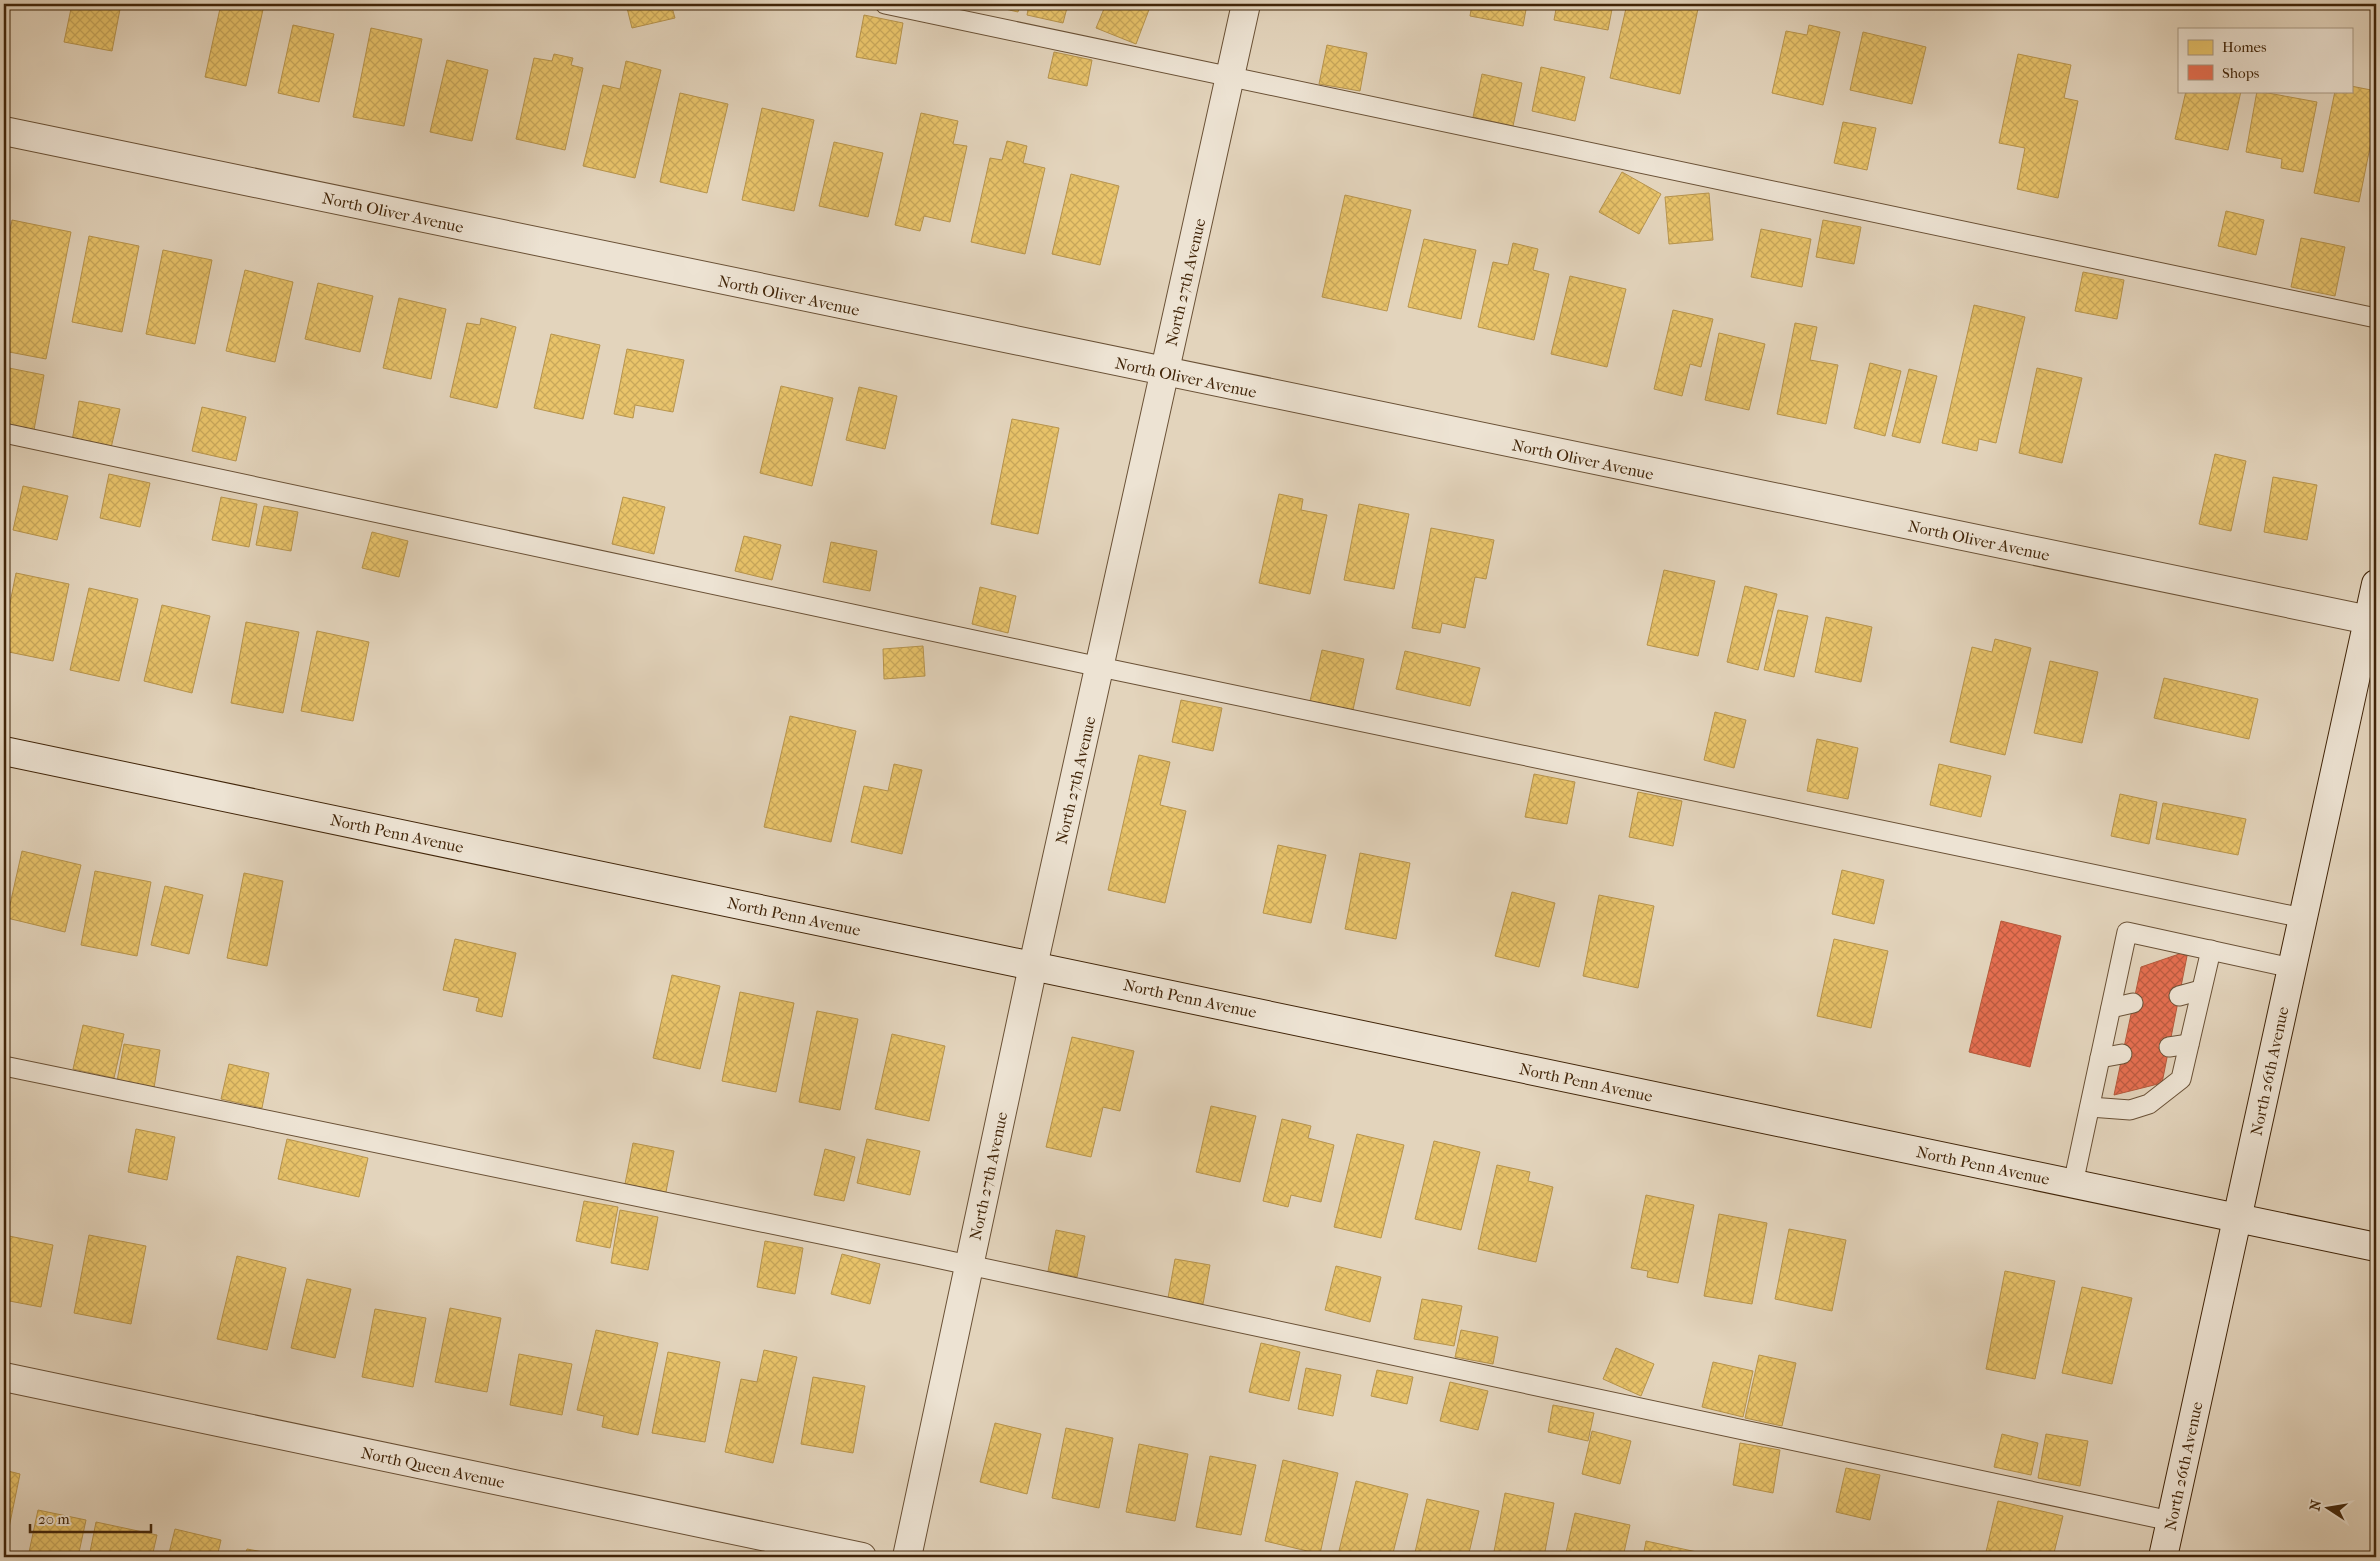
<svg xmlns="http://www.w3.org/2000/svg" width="2380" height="1561" viewBox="0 0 2380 1561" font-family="'IM FELL French Canon',serif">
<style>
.homes{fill:url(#homes-cross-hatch);stroke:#b7944d}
.shops{fill:url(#shops-cross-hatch);stroke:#b5593b}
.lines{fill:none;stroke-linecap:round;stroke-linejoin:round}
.lane-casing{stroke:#6a5136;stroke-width:21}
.street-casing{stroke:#6a5136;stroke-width:30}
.secondary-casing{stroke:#412509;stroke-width:30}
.lane{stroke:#ede3d3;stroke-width:19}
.street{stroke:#ede3d3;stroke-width:28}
.secondary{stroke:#ede3d3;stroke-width:28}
.labels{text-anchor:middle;stroke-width:5;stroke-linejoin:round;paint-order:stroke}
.street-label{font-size:16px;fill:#412509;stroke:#ede3d3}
</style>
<defs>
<pattern id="homes-cross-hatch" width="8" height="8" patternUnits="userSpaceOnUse" patternTransform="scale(1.25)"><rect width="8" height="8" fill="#e9c46a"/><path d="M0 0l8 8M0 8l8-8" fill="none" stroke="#c9a85b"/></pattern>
<pattern id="shops-cross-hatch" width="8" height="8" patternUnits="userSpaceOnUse" patternTransform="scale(1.25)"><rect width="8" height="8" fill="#e76f51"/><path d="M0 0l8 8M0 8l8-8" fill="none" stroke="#bd5b41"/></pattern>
</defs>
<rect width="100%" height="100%" fill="#e3d4bc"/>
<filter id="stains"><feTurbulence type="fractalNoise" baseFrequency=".004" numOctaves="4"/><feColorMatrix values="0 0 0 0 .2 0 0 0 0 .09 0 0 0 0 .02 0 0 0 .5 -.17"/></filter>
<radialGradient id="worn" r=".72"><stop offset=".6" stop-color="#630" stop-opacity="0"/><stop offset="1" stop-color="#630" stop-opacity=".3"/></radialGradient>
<g class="homes">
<polygon points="72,4 121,4 112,51 64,42"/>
<polygon points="221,4 264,5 246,86 205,77"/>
<polygon points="626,4 671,4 675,18 632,28"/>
<polygon points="984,4 1020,4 1018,12"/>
<polygon points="1029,4 1068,4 1063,23 1027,15"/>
<polygon points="1106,4 1142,4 1150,7 1136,44 1096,28"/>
<polygon points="1472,4 1527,4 1523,26 1470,16"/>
<polygon points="1557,4 1613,4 1608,30 1554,20"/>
<polygon points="1627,4 1699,4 1680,94 1610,78"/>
<polygon points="864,15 903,23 896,64 856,57"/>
<polygon points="293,25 334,34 319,102 278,93"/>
<polygon points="1809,25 1840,32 1823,105 1772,93 1786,31 1807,35"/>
<polygon points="371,28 422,39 404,126 353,117"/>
<polygon points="1863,32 1926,47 1912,104 1850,90"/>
<polygon points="1327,45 1367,53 1360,91 1319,84"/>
<polygon points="1054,52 1092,60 1087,86 1048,78"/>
<polygon points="554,54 573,58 571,65 583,68 565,150 516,139 534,58 552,61"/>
<polygon points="2018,54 2071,65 2064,98 2078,101 2058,198 2017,189 2025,148 1999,143"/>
<polygon points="447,60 488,70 472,141 430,132"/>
<polygon points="626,61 661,70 635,178 583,166 603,85 620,89"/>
<polygon points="1541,67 1585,77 1575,121 1532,111"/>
<polygon points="1482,74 1522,83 1513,126 1473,117"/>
<polygon points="2351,86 2376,91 2376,117 2359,202 2314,193 2335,91 2351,91"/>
<polygon points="2186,91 2241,91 2228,150 2175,139"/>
<polygon points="2257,91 2317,102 2303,172 2281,168 2282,159 2246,152"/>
<polygon points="680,93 728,104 707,193 660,182"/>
<polygon points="762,108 814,120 794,211 742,200"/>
<polygon points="921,113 958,121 953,144 967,146 950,222 924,216 920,231 895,225"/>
<polygon points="1843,122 1876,128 1867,170 1834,163"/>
<polygon points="1007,141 1027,146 1023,163 1045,168 1025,254 971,242 990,158 1002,160"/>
<polygon points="834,142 883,153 868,217 819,206"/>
<polygon points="1622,172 1661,194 1639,234 1599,212"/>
<polygon points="1071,174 1119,186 1100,265 1052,254"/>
<polygon points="1709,193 1713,240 1669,244 1665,197"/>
<polygon points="1345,195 1411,210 1387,311 1322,297"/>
<polygon points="2226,211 2264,220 2256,255 2218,246"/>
<polygon points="12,220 71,232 46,359 4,351 4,259"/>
<polygon points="1823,220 1861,227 1854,264 1816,257"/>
<polygon points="1761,229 1811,239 1802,287 1751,277"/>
<polygon points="89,236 139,246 122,332 72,322"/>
<polygon points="2301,238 2345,247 2335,296 2291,287"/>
<polygon points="1424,239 1476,250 1461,319 1408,307"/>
<polygon points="1513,243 1538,249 1533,270 1549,274 1534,340 1478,327 1493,262 1508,265"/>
<polygon points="163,250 212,260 195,344 146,334"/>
<polygon points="245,270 293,282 275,362 226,351"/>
<polygon points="2083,272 2124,280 2117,319 2075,311"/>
<polygon points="1570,276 1626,289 1607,367 1551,354"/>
<polygon points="318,283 373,296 360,352 305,339"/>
<polygon points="399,298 446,309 431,379 383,368"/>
<polygon points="1974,305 2025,317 1996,443 1979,439 1977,451 1942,443"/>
<polygon points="1673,310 1713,319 1701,367 1690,364 1682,396 1654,389"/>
<polygon points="481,318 516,327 497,408 450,397 467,323 480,325"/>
<polygon points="1795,323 1817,327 1810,360 1838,365 1826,424 1777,414"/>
<polygon points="1719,333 1765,344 1749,410 1705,400"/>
<polygon points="551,334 600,345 583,419 534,408"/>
<polygon points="627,349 684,360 673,412 635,405 633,418 614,414"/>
<polygon points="1870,363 1901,371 1885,436 1854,428"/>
<polygon points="4,367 44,375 34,430 4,425"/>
<polygon points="2037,368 2082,378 2062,463 2019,453"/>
<polygon points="1909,369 1937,376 1920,443 1892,436"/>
<polygon points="781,386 833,398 812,486 760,473"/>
<polygon points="859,387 897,396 885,449 846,440"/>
<polygon points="79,401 120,409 111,448 72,441"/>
<polygon points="202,407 246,417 236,461 192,451"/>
<polygon points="1012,419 1059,428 1038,534 991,524"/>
<polygon points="2215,454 2246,461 2231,531 2199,524"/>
<polygon points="109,474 150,483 140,527 100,518"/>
<polygon points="2273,477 2317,485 2307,540 2264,532"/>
<polygon points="23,486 68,496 57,540 13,530"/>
<polygon points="1279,494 1303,499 1301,510 1327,515 1310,594 1259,583"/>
<polygon points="221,497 257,504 249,547 212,540"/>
<polygon points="623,497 665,507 654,554 612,544"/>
<polygon points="1359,504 1409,514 1394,589 1344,580"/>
<polygon points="264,506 298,512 291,551 256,545"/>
<polygon points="1431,528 1494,540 1486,579 1475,577 1465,628 1442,623 1440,633 1412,628"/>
<polygon points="372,532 408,541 399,577 362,568"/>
<polygon points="744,536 781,545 772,580 735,571"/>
<polygon points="831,542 877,551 870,591 823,582"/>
<polygon points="1664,570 1715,581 1698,656 1647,645"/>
<polygon points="16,573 69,584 53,661 4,651 4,633"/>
<polygon points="1745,586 1777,594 1758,670 1727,662"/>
<polygon points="980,587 1016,596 1008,633 972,624"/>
<polygon points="89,588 138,599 119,681 70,670"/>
<polygon points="162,605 210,616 192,693 144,681"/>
<polygon points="1778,610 1808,616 1794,677 1764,670"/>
<polygon points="1826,617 1872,627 1861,682 1815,672"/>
<polygon points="246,622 299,632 283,713 231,703"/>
<polygon points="317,631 369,642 353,721 301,711"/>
<polygon points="1995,639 2031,648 2005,755 1950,742 1972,647 1992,652"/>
<polygon points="923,646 925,676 884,679 883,649"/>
<polygon points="1322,650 1364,659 1353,710 1310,701"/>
<polygon points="1405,651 1480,668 1470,706 1396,689"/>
<polygon points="2050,661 2098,672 2082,743 2034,733"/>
<polygon points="2164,678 2258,699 2249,739 2154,718"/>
<polygon points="1181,700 1222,708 1213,751 1172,742"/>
<polygon points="1715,712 1746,720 1734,768 1704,760"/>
<polygon points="790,716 856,731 831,842 764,827"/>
<polygon points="1817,739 1858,748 1848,799 1807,791"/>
<polygon points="1139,755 1170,762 1160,805 1186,811 1165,903 1108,890"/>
<polygon points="894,764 922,770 902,854 851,842 864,786 888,791"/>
<polygon points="1939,764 1991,776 1981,817 1930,805"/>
<polygon points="1534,774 1575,782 1567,824 1525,817"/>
<polygon points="1638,792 1682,801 1673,846 1629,837"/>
<polygon points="2120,794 2157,802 2149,844 2111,836"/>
<polygon points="2163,803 2246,819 2238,855 2156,839"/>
<polygon points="1278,845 1326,855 1311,923 1263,913"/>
<polygon points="22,851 81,865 65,932 7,918"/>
<polygon points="1360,853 1410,863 1396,939 1345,929"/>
<polygon points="1842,870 1884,880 1874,924 1832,914"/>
<polygon points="95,871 151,882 137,956 81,945"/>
<polygon points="244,873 283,881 267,966 227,958"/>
<polygon points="165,886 203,895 189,954 151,945"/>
<polygon points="1512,892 1555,903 1539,967 1495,956"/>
<polygon points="1599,895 1654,906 1638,988 1583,976"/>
<polygon points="455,939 516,953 502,1017 476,1011 479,998 443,990"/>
<polygon points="1834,939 1888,951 1871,1028 1817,1016"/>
<polygon points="672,975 720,986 700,1069 653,1058"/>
<polygon points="740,992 794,1003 776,1092 722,1081"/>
<polygon points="817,1011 858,1019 840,1110 799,1102"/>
<polygon points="83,1025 124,1034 114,1078 73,1069"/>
<polygon points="892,1034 945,1046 929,1121 875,1109"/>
<polygon points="1072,1037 1134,1051 1120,1111 1103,1107 1091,1157 1046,1147"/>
<polygon points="124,1044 160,1050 154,1088 117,1081"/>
<polygon points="229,1064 269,1073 262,1108 221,1099"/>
<polygon points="1211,1106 1256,1116 1240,1182 1196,1172"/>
<polygon points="1282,1119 1311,1126 1308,1138 1334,1145 1321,1202 1291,1195 1288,1207 1263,1201"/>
<polygon points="136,1129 175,1137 167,1180 128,1172"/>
<polygon points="1357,1134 1404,1145 1381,1238 1334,1227"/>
<polygon points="287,1139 368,1158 359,1197 278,1179"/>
<polygon points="867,1139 920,1151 910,1195 857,1183"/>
<polygon points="1434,1141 1480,1152 1461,1230 1415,1219"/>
<polygon points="633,1143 674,1151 666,1192 625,1184"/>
<polygon points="825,1149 855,1157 844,1201 814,1195"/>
<polygon points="1497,1165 1530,1172 1528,1181 1553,1187 1536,1262 1478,1249"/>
<polygon points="1646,1195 1694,1205 1678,1283 1647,1277 1648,1271 1631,1268"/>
<polygon points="584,1201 618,1207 610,1248 576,1241"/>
<polygon points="620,1210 658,1217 648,1270 611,1263"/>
<polygon points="1719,1214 1767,1223 1752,1304 1704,1296"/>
<polygon points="1789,1229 1846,1240 1832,1311 1775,1299"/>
<polygon points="1056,1230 1085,1236 1077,1277 1048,1271"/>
<polygon points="89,1235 146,1246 131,1324 74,1313"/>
<polygon points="9,1236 53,1245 41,1307 4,1300 4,1262"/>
<polygon points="765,1241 803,1248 795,1294 757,1287"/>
<polygon points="842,1254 880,1264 870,1304 831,1294"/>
<polygon points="237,1256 286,1268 267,1350 217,1339"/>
<polygon points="1175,1259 1210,1265 1203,1304 1168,1298"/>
<polygon points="1336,1266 1381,1277 1370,1322 1325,1310"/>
<polygon points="2005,1271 2055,1281 2035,1379 1986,1369"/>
<polygon points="307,1279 351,1289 335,1358 291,1348"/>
<polygon points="2082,1287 2132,1298 2112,1384 2062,1373"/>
<polygon points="1422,1299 1462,1306 1454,1346 1414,1339"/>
<polygon points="450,1308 501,1318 487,1392 435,1382"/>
<polygon points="375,1309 426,1318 413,1387 362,1377"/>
<polygon points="596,1330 658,1343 638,1435 602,1427 604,1416 577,1410"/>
<polygon points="1461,1330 1498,1337 1493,1364 1455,1357"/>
<polygon points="1261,1343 1300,1352 1289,1401 1249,1392"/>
<polygon points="1616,1348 1654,1364 1641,1396 1603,1379"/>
<polygon points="764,1350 797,1357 773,1463 725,1452 741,1379 757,1382"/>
<polygon points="668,1352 720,1362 705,1442 652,1433"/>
<polygon points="519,1354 572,1364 562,1415 510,1405"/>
<polygon points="1759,1355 1796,1363 1782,1426 1745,1418"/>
<polygon points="1713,1362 1753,1371 1743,1417 1702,1407"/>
<polygon points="1306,1368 1341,1375 1333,1416 1298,1409"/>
<polygon points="1377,1370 1413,1377 1407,1404 1371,1396"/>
<polygon points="813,1377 865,1386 853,1453 801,1444"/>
<polygon points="1450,1382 1488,1391 1478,1430 1440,1421"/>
<polygon points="1553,1405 1594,1413 1588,1441 1548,1432"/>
<polygon points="995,1423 1041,1434 1027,1494 980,1482"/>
<polygon points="1066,1428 1113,1438 1099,1508 1052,1498"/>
<polygon points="1592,1431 1631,1441 1620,1484 1582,1474"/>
<polygon points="2002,1434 2038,1443 2031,1475 1994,1467"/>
<polygon points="2046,1434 2088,1441 2080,1486 2038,1478"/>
<polygon points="1740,1443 1780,1450 1773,1493 1733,1485"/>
<polygon points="1139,1444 1188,1454 1175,1521 1126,1512"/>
<polygon points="1210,1456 1256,1465 1241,1535 1196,1527"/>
<polygon points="1283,1460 1338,1473 1320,1554 1265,1541"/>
<polygon points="1846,1468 1880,1475 1870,1520 1836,1512"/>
<polygon points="4,1470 20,1474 4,1552"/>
<polygon points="1356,1481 1408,1494 1392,1557 1349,1557 1338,1555"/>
<polygon points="1505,1493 1554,1503 1544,1557 1493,1557"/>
<polygon points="1427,1499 1479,1511 1468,1557 1414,1557"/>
<polygon points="1998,1501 2063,1516 2053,1557 2012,1557 1986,1552"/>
<polygon points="38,1510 86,1520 78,1557 28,1557"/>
<polygon points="1575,1513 1630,1525 1623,1557 1565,1557"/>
<polygon points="96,1522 157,1535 152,1557 89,1557"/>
<polygon points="175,1529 221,1540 217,1557 168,1557"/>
<polygon points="1646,1541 1697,1552 1695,1557 1643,1557"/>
<polygon points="247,1549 290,1557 245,1557"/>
</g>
<g class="shops">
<polygon points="2001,921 2061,936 2030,1067 1969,1052"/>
<polygon points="2188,951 2162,1083 2114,1095 2141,967"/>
</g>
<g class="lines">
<g class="lane-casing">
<g id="lane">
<polyline points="885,4 2376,318"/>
<polyline points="4,433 1100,667 2303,918"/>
<polyline points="2179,996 2201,990"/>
<polyline points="2111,1008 2133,1003"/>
<polyline points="2169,1047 2189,1044"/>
<polyline points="2100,1058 2122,1054"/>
<polyline points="4,1066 922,1255 2171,1521"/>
<polyline points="2090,1107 2130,1110 2149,1104 2181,1079 2211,950"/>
<polyline points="2073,1184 2127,932 2292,968"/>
</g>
</g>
<g class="street-casing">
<g id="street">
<polyline points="4,131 2369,620"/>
<polyline points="4,1377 862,1557"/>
<polyline points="907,1557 1033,966 1246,4"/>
</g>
</g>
<g class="secondary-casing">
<g id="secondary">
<polyline points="4,751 2376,1247"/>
<polyline points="2163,1557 2376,584"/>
</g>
</g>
<use href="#lane" class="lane"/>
<use href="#street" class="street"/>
<use href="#secondary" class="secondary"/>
</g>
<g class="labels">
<g class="street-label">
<text transform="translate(393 212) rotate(12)" y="6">North Oliver Avenue</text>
<text transform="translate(1185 282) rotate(-77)" y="6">North 27th Avenue</text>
<text transform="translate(789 295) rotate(12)" y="6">North Oliver Avenue</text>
<text transform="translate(1186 377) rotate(12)" y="6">North Oliver Avenue</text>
<text transform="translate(1583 459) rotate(12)" y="6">North Oliver Avenue</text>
<text transform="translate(1979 540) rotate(12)" y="6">North Oliver Avenue</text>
<text transform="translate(1075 780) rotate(-77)" y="6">North 27th Avenue</text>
<text transform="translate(397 833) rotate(12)" y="6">North Penn Avenue</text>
<text transform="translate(794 916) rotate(12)" y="6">North Penn Avenue</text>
<text transform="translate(1190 998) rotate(12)" y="6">North Penn Avenue</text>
<text transform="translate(2269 1071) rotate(-78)" y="6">North 26th Avenue</text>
<text transform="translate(1586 1082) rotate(12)" y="6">North Penn Avenue</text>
<text transform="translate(1983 1165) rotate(12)" y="6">North Penn Avenue</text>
<text transform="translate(988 1176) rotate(-78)" y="6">North 27th Avenue</text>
<text transform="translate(2183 1466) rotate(-78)" y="6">North 26th Avenue</text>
<text transform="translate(433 1467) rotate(12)" y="6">North Queen Avenue</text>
</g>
</g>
<rect width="2380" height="1561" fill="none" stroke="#e3d4bc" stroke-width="20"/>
<rect x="5" y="5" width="2370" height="1551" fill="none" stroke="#412509" stroke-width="2.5"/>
<rect x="10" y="10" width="2360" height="1541" fill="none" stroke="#412509"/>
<rect x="2178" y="28" width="175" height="65" fill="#ede3d3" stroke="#a89782"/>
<rect x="2188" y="40" width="25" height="15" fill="#e9c46a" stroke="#a89782"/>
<text x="2222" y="52" font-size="15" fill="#412509">Homes</text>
<rect x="2188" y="65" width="25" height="15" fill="#e76f51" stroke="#a89782"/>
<text x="2222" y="78" font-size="15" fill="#412509">Shops</text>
<g transform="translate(2328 1508) rotate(282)" stroke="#ede3d3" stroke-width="4" paint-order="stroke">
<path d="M0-4L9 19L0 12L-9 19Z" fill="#412509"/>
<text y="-8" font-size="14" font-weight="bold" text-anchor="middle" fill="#412509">N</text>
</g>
<path d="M30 1524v8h121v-8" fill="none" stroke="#412509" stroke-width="2.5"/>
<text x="38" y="1524" font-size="15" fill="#412509" stroke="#ede3d3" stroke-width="4" paint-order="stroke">20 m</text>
<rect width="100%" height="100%" filter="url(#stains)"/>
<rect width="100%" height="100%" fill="url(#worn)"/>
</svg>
